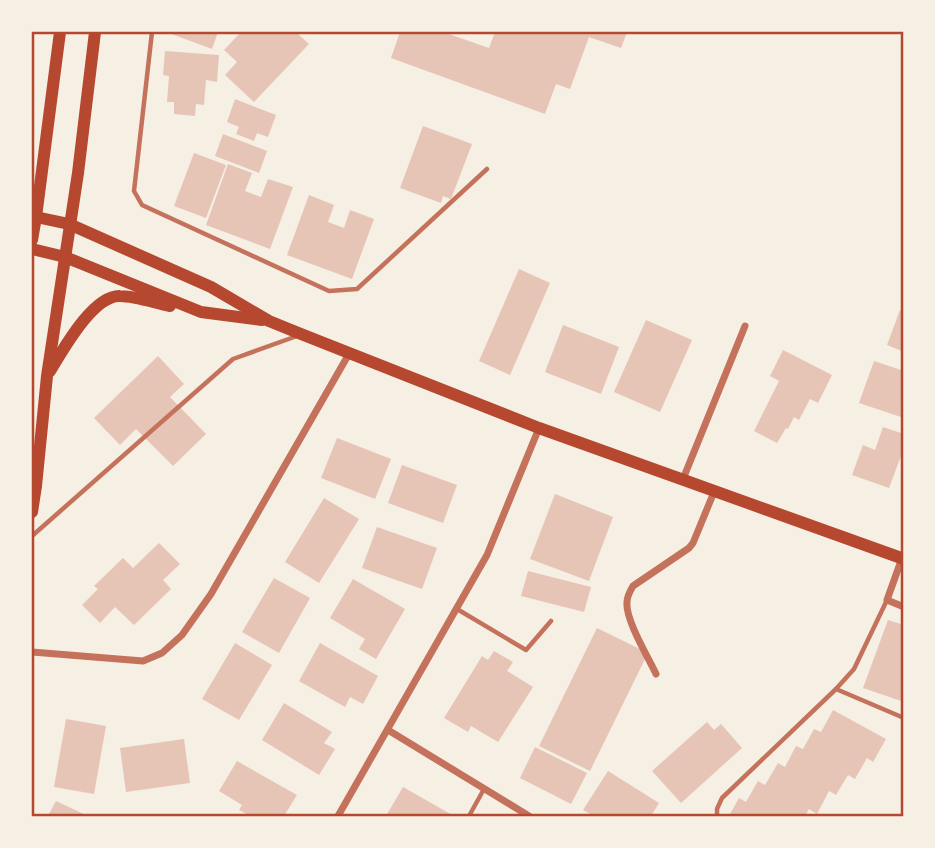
<svg xmlns="http://www.w3.org/2000/svg" width="935" height="848" viewBox="0 0 935 848" font-family="'Noto Sans',sans-serif">
<style>
.building{fill:#e6c5b7}
.lines{fill:none;stroke-linecap:round;stroke-linejoin:round}
.service{stroke:#c5725c;stroke-width:4.5}
.minor{stroke:#c5725c;stroke-width:7}
.secondary{stroke:#b5482f;stroke-width:12}
.neatline{fill:none;stroke:#b5482f;stroke-width:2.5}
</style>
<rect width="100%" height="100%" fill="#f6efe4"/>
<g class="building">
<polygon points="166,32 218,32 212,49"/>
<polygon points="241,32 296,32 309,44 254,102 225,75 237,62 224,50"/>
<polygon points="400,32 443,32 489,48 495,32 627,32 621,48 589,37 570,89 556,84 545,114 391,58"/>
<polygon points="165,51 219,55 217,82 206,80 204,105 196,104 195,116 174,114 174,102 167,102 169,76 163,75"/>
<polygon points="235,99 276,115 268,137 257,133 254,141 236,134 239,127 227,122"/>
<polygon points="423,126 472,144 451,199 443,196 441,203 400,188"/>
<polygon points="223,134 267,151 259,173 215,156"/>
<polygon points="194,153 226,165 206,218 174,206"/>
<polygon points="228,164 252,173 245,191 261,197 268,179 293,187 270,249 206,225"/>
<polygon points="309,195 334,205 328,222 344,228 350,210 374,219 352,279 287,255"/>
<polygon points="519,269 550,283 510,375 479,361"/>
<polygon points="900,310 904,312 904,352 887,345"/>
<polygon points="646,320 692,340 660,412 614,392"/>
<polygon points="563,325 619,347 601,394 545,372"/>
<polygon points="783,350 832,375 818,403 810,399 799,420 794,417 788,429 786,428 777,443 754,431 779,381 770,376"/>
<polygon points="158,356 184,384 170,397 206,434 173,466 136,429 120,445 94,418"/>
<polygon points="874,361 904,371 904,418 859,403"/>
<polygon points="883,427 904,434 904,448 889,488 852,475 863,445 875,450"/>
<polygon points="337,438 391,459 375,499 321,478"/>
<polygon points="402,465 457,485 443,523 388,503"/>
<polygon points="555,494 613,517 589,581 530,559"/>
<polygon points="324,498 359,519 319,583 285,562"/>
<polygon points="377,527 437,548 422,589 362,568"/>
<polygon points="159,543 180,564 163,580 171,589 134,625 115,607 100,623 82,605 98,589 94,586 123,558 133,568"/>
<polygon points="528,571 591,587 584,612 521,596"/>
<polygon points="274,578 310,598 279,653 242,632"/>
<polygon points="353,579 405,609 376,659 359,649 365,639 330,618"/>
<polygon points="888,620 904,625 904,702 863,688"/>
<polygon points="597,628 648,653 590,771 539,746"/>
<polygon points="235,643 272,665 239,720 202,699"/>
<polygon points="320,643 378,676 363,704 350,697 345,707 299,681"/>
<polygon points="494,651 513,662 507,671 533,687 498,742 471,726 468,732 444,718 482,656 488,660"/>
<polygon points="284,703 332,732 324,743 335,749 319,775 262,740"/>
<polygon points="833,710 886,739 873,762 867,758 855,779 848,775 836,795 829,791 817,814 809,809 805,816 729,816 739,798 746,802 758,781 765,785 778,763 785,767 796,746 803,749 814,729 821,732"/>
<polygon points="66,719 106,726 94,794 54,787"/>
<polygon points="707,722 714,730 721,724 742,748 681,803 652,771"/>
<polygon points="184,739 190,783 126,792 120,748"/>
<polygon points="535,747 587,773 571,804 520,778"/>
<polygon points="237,761 297,795 284,816 251,816 239,810 242,805 219,791"/>
<polygon points="608,771 659,803 651,816 594,816 583,810"/>
<polygon points="403,787 454,816 386,816"/>
<polygon points="56,801 88,816 48,816"/>
</g>
<g class="lines">
<g class="service">
<polyline points="152,32 134,191 142,205 329,291 357,289 487,169"/>
<polyline points="32,536 233,359 297,336"/>
<polyline points="457,609 526,650 551,621"/>
<polyline points="836,689 904,718"/>
<polyline points="469,816 484,789"/>
<polyline points="717,816 717,809 722,798 836,689 854,669 887,600"/>
</g>
<g class="minor">
<polyline points="683,479 745,326"/>
<polyline points="902,558 887,600 904,607"/>
<polyline points="32,652 143,661 162,653 182,635 211,594 350,352"/>
<path d="M 656,674 C 648,657 625,619 627,602 C 627,596 630,591 633,586 L 689,548 L 693,543 L 714,492"/>
<polyline points="388,730 529,816"/>
<polyline points="338,816 487,555 539,428"/>
</g>
<g class="secondary">
<polyline points="36,217 69,224 211,287 269,321 301,334 539,428 904,559"/>
<polyline points="32,240 36,217 60,32"/>
<polyline points="32,249 65,257 201,312 262,320"/>
<path d="M 50,371 C 63,350 93,295 120,296 C 135,296 155,303 170,306"/>
<polyline points="32,512 36,486 47,376 78,173 95,32"/>
</g>
</g>
<rect width="935" height="848" fill="none" stroke="#f6efe4" stroke-width="66"/>
<rect x="33" y="33" width="869" height="782" class="neatline"/>
</svg>
